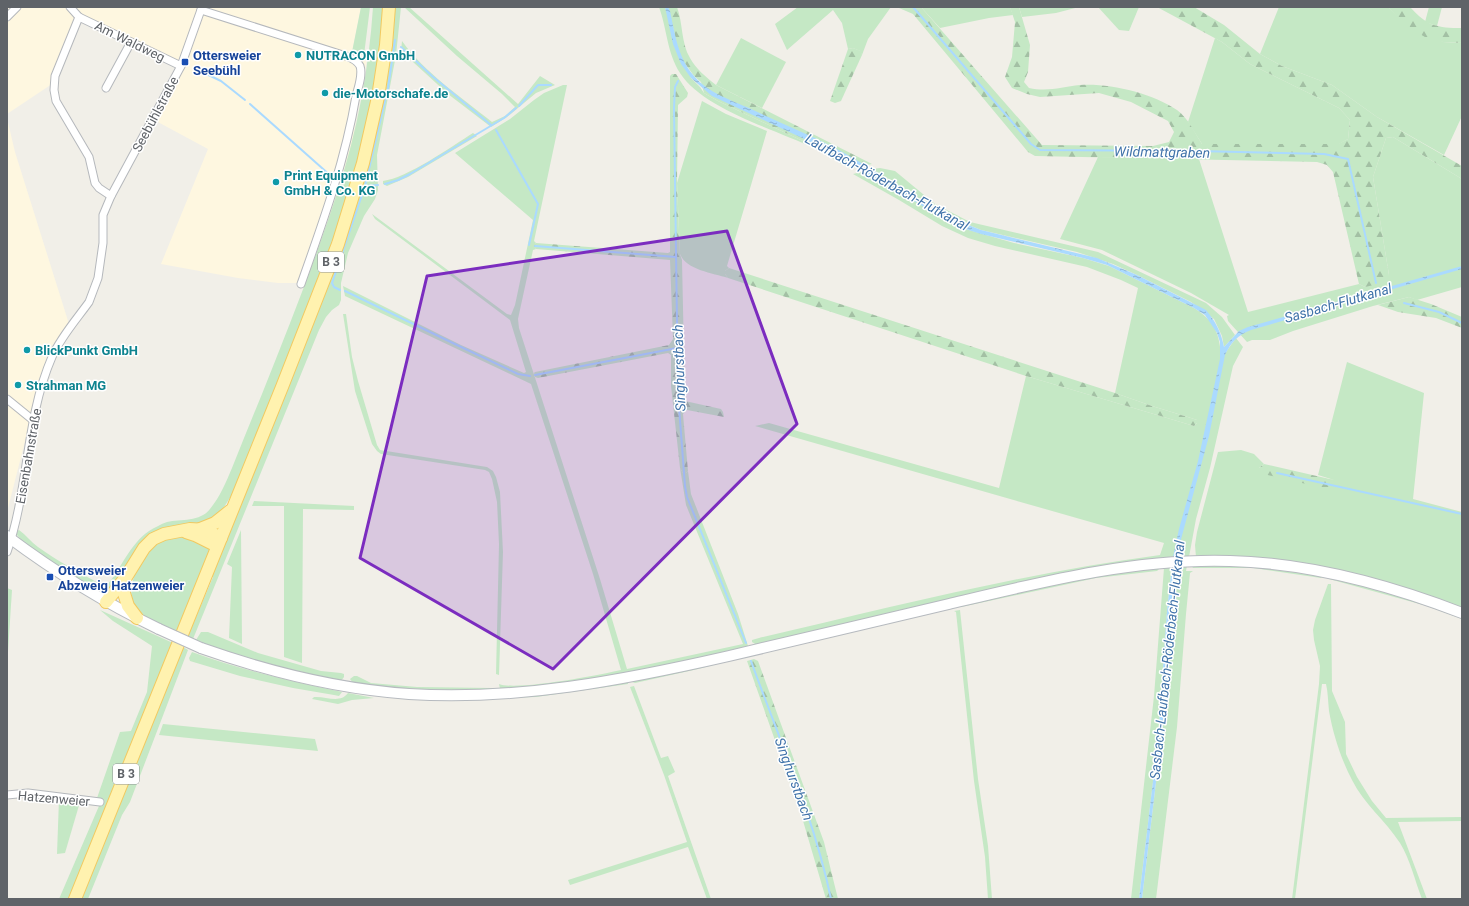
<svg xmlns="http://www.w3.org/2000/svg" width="1469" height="906" viewBox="0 0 1469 906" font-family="Roboto,sans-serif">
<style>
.commercial{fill:#fef7e0}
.grass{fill:#c5e8c5}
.forest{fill:url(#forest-firs)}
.water{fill:url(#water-ripples)}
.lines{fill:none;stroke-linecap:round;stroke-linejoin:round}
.stream{stroke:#aadaff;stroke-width:2}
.street-casing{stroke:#b5b8bc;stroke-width:9}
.secondary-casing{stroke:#b6babf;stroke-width:12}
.primary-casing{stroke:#f2c960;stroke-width:14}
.street{stroke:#fff;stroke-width:7}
.secondary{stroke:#fff;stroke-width:10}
.primary{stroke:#fff2af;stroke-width:12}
.secondary-bridge-casing{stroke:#b6babf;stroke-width:12;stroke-linecap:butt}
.secondary-bridge{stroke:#fff;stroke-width:10}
.marked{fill:#7b2cbf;fill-opacity:0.2;stroke:#7b2cbf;stroke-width:3;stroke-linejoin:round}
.culture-dot{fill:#0f9aa8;stroke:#fff;stroke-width:1.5}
.transit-dot{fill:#1a4fb4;stroke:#fff;stroke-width:1.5}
.labels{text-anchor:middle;stroke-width:3;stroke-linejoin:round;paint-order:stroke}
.shield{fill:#fff;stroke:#8f9295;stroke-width:1}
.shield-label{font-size:12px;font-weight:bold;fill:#5f6368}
.street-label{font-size:13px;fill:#5f6368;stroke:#fff}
.transit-label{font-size:13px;font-weight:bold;fill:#164399;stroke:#fff;text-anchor:start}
.culture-label{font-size:13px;font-weight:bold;fill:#0d838f;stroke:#fff;text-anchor:start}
.water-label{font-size:14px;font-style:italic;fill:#4174aa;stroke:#fff}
</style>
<defs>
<pattern id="forest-firs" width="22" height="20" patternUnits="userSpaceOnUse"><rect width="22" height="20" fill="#c5e8c5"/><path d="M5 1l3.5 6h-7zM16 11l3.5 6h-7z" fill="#a3c0a4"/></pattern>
<pattern id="water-ripples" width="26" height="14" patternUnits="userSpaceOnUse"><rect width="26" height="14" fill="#aadaff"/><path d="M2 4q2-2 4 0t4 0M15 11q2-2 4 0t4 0" fill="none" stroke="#8eb4d2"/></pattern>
</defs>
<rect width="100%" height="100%" fill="#f1efe8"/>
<g class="commercial">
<polygon points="7,7 361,7 352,52 364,55 367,59 353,138 339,189 310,272 303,283 278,283 238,278 161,264 208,149 156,121 179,64 81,16 52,84 7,114"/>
<polygon points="7,118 15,152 69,324 48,351 7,512"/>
</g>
<g class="grass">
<polygon points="361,7 370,7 364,55 352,52"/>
<path d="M 373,7 L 385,7 L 384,30 L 365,138 L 328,261 L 233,493 L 219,515 L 205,523 L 170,528 L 107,593 L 103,593 L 45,558 L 22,541 L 17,535 L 17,531 L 19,530 C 26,535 31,542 38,547 C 57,561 79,572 100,584 L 108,584 C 122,567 130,544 149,531 C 154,528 161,524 167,522 C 181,519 200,522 210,509 C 220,497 226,482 232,468 C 242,443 252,418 262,394 C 289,326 316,259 338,190 C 357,132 369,69 373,7 Z"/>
<polygon points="393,7 401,7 396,55 377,155 378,190 375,199 364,216 348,253 341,283 341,300 339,305 332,310 326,317 319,330 193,639 188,636 213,577 211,577 339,252"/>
<path d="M 404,7 L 409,7 L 518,104 L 540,76 L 555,85 L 536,93 L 507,117 L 491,127 L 448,94 L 401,51 L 402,41 C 425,73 461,97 492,122 L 505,116 L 515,107 L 502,94 L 457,56 Z"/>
<path d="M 659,7 L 665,7 L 691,78 L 700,87 L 704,93 L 718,101 L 858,167 L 851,169 C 838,163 827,154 814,148 C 776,130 703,109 680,73 C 667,53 667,29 659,7 Z"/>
<polygon points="798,7 891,7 868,39 862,55 860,51 853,48 848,49 842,23 833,10 787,50 775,24"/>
<polygon points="921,7 1010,7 1013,15 989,18 940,28"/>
<polygon points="1019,7 1079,7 1056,13 1022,17"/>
<polygon points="1098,7 1139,7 1129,31 1119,30"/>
<polygon points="1279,7 1388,7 1399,17 1443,42 1462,43 1462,116 1444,155 1377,117 1332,85 1282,66 1260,54"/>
<polygon points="1429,7 1442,7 1437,26 1425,22"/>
<polygon points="741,38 786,62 762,108 716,85"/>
<polygon points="1215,38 1222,42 1250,64 1339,108 1350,120 1348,139 1339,144 1202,144 1188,122"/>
<path d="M 563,85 L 567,85 L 534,241 L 536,243 L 534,246 L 536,249 L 533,250 L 518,319 L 519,328 L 600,579 L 627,669 L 743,644 L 686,505 L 680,468 L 683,473 L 686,473 L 688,471 L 691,494 L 738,614 L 748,646 L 689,660 L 606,677 L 523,688 L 500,689 L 499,684 C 516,691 600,675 621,670 L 593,574 L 531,384 L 345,296 L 343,286 L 461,345 L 524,373 L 526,372 L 510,320 L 375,219 L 372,214 L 507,314 L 511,315 L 515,305 L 533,220 L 455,153 L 510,119 L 534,100 L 544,93 Z"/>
<path d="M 702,101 L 726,114 L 767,131 L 727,266 L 729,268 L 725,271 L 725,274 L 728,278 C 713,273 686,270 680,254 L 677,183 Z"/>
<path d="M 473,133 L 477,136 L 408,177 L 387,186 L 383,184 L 383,181 C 407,178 451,147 473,133 Z"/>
<polygon points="1393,137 1462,179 1462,287 1417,300 1409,297 1373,306 1293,331 1270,340 1252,340 1247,342 1228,321 1227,316 1229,315 1191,293 1102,250 1060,239 1098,157 1199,159 1248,312 1359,284 1365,287 1389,275 1373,177 1386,138"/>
<path d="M 880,168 L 895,171 L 935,204 L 970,222 L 1098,252 L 1206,303 L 1222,317 L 1235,335 L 1224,347 L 1222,336 L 1214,319 L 1191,302 L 1137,275 L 1113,264 L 1077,252 L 981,230 C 942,215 908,191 872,169 Z"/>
<path d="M 866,171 L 962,228 L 1014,243 L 1083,258 L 1109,266 L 1194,308 C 1213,320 1219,331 1221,354 L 1225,354 L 1228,349 L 1236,338 L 1243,347 L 1233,366 L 1210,468 L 1196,519 L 1189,557 L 1188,557 L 1188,556 L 1168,557 L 1167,559 L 757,645 L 752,642 L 752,640 L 759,638 C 892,607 1024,573 1160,555 L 1164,543 L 755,426 L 769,423 L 999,488 L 1026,376 L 1194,426 L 1197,423 L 1197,420 L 1191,418 L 1152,406 L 1115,393 L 1138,288 L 1121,280 L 1087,267 L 995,246 L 968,238 L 942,226 L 899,200 L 853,174 Z"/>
<polygon points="343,314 346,314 352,357 358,381 377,445 380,450 487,467 493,471 496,477 500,492 503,552 499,675 496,674 499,544 497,502 492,479 489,472 485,470 381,454 377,451 372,444 355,391"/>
<polygon points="1347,362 1424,393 1413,499 1462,512 1462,609 1379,580 1196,557 1195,545 1197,532 1218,452 1241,450 1254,454 1264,464 1259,468 1334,480 1318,475"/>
<polygon points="254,501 354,506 354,510 303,509 302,663 284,657 284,506 252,506"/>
<polygon points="241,530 242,644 229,638 232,567 227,564"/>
<path d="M 185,535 L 208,546 L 210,551 L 179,633 C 165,626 143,621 135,606 C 123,588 143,549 161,540 C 168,537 178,536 185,535 Z"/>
<polygon points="1221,562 1321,574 1322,577 1321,578 1253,568 1193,568 1191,565"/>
<polygon points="1176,565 1187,565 1186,571 1193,571 1190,573 1186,614 1177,727 1156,899 1142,899 1165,707 1171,609"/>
<polygon points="1172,566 1167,611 1158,740 1139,899 1131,899 1154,696 1164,568"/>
<polygon points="1160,568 1157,571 1096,578 961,607 960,605 1089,575"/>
<polygon points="1330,575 1462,615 1462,619 1427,606 1329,579 1328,578"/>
<path d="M 1328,584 L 1331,584 L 1332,691 L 1345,722 L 1346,754 L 1357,777 L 1372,801 L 1386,818 L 1462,817 L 1462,821 L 1398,822 L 1427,899 L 1422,899 C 1415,881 1410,859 1400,843 C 1385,820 1364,804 1352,780 C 1341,759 1333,734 1329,711 C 1328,702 1328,692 1326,684 L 1322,684 L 1295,899 L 1292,899 L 1319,684 L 1320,666 L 1314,640 L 1313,630 L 1315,620 Z"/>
<polygon points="7,588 12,590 7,667"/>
<polygon points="100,610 173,643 69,899 59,899 102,799 97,798 120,732 131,731 147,692 152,646 113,621"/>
<polygon points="960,610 978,779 988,846 992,899 988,899 985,857 974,781 956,612 954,611"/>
<polygon points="201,632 208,632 258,653 321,671 341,673 344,674 344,677 341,681 272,666 202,644 202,642 196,640"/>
<polygon points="183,647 188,650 130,802 122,815 88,899 78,899"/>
<path d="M 192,652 C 240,670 291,681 342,692 L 339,696 L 334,695 L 293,688 L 240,676 L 190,661 L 189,658 Z"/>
<polygon points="752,655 698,669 635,683 632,682 632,680"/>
<path d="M 354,676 L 357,676 L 371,683 L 417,687 L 492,688 L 492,690 C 445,691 399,689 353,683 L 350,679 Z"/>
<polygon points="628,681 628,684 536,697 501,698"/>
<polygon points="634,686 661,758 668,756 675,772 668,776 711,899 707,899 688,847 570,885 568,880 687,842 664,775 630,687"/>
<path d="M 348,693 L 374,698 L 352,700 L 338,704 L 312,699 L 314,697 C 326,696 340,704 348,693 Z"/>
<polygon points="163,724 315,739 318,751 159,735"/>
<polygon points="59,799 80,802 65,853 57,854"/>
</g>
<g class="forest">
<path d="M 668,7 L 677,7 C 683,23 681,43 690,58 C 696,69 706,77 716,85 L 872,164 L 858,167 L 718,101 L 704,93 L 701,82 L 694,76 L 684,62 L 677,44 Z"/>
<path d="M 894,7 L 921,7 L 1042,145 L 1153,146 L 1169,142 L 1174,132 L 1168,121 L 1131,102 L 1099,93 L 1040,97 L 1027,94 L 1012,88 L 1005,77 L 1012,57 L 1015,22 L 1010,7 L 1019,7 L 1030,45 L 1028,72 L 1024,82 L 1029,88 C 1048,92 1062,87 1080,85 C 1110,83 1152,93 1177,110 C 1188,118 1195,133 1202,144 L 1338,144 L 1348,139 L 1350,120 L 1339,108 L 1250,64 L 1222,42 L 1157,7 L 1194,7 L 1224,25 L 1260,54 L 1282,66 L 1332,85 L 1377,117 L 1462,166 L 1462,179 L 1393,137 L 1386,138 L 1373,177 L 1389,275 L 1387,282 L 1365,287 L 1359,284 L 1333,172 L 1327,165 L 1317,162 L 1035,156 L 1028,152 L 913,14 L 899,8 Z"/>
<path d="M 1388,7 L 1410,7 C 1427,26 1437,28 1462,28 L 1462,43 C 1450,42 1436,43 1425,37 C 1413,31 1397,16 1388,7 Z"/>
<polygon points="853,48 861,51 862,55 841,101 835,103 830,101 848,49"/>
<polygon points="672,74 676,74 688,93 687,97 678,105 677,183 680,254 682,260 685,401 721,409 723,412 724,417 687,410 683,414 688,471 686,473 683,473 680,468 671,386 671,355 668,353 538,378 535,377 534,373 535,372 669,345 673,339 670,260 536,249 534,246 536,243 668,253 670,252 670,76"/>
<polygon points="729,268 1115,393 1152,406 1191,418 1197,420 1197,423 1194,426 1026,376 728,278 725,274 725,271"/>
<polygon points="1409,297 1431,304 1462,317 1462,328 1436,318 1398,312 1378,305"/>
<polygon points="1264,464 1334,480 1339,484 1338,489 1336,491 1259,473 1259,468"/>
<polygon points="754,659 758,661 824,842 838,899 826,899 801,814 747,661"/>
</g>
<path class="water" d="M 665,7 L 668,7 L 670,11 C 675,34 678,58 694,76 C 708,93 731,100 751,109 C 778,122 806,133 833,147 C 883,173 928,210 981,230 L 1097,258 L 1137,275 L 1206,310 C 1216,322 1221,332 1224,347 L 1239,331 L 1248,327 L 1462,266 L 1462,269 L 1251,330 C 1238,335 1231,342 1225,355 L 1209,436 L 1180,543 L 1173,582 L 1165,707 L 1142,899 L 1139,899 L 1158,739 L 1167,611 L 1173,557 L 1179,529 L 1198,461 L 1220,359 L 1220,342 L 1217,333 L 1205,315 L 1194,308 L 1107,265 L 1083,258 L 981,234 L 956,226 L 830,151 L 712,96 L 691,78 L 681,64 L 673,44 Z"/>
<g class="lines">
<g class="stream">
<polyline points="913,7 1031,144 1040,150 1196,151 1324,154 1348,159 1376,283"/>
<polyline points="401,47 432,76 491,125"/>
<polyline points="198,70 221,81 245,100"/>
<polyline points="678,81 675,87 674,108 678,394 685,486 687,497 746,643"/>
<polyline points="250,104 331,176"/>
<polyline points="519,106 538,85 551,85"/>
<polyline points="496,130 538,204 529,245"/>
<polyline points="385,184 398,180 410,174 504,118 516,108"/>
<polyline points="366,186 378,185"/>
<polyline points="535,246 676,257"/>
<polyline points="340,290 334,287 332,283 365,186 388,88 395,40"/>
<polyline points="345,291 459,346 518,374 530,376"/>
<polyline points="1404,303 1439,312 1462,323"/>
<polyline points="535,375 677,348"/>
<polyline points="1277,473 1462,514"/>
<path d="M 751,661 C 779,739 814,817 831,899"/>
</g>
<g class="street-casing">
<g id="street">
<polyline points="70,7 79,17 181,66"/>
<path d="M 201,10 L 346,56 C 351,58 357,60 360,66 C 363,75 358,88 356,96 C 345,161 323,222 301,284"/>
<polyline points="7,17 17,7"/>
<polyline points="79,17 55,76 54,90 56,101 89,157 95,183 99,188 111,196"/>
<polyline points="106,88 131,42"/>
<polyline points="7,399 34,421"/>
<path d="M 7,552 C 29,489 25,419 52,357 C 60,338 76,320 89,302 L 98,278 L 103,243 L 103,215 L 111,196 L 181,66 L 202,7"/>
<polyline points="7,795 28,793 100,802"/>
</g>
</g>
<g class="secondary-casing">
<g id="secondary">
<path d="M 7,536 C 55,572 105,603 159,629"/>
<path d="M 201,648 C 269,672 337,689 409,694 C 517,701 624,680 729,656 C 802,639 876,621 949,604 C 1041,582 1135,558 1230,561 C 1310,563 1387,584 1462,613"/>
</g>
</g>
<g class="primary-casing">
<g id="primary">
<polyline points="200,529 215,523 230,511"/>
<polyline points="186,532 195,535 217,546"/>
<polyline points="123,590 128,606 137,618"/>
<polyline points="106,602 126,577 144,548 153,539 164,534 190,529 206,530 221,538"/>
<polyline points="75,899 282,387 338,244 363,163 378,97 386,45 389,7"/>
</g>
</g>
<use href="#street" class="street"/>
<use href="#secondary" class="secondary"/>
<use href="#primary" class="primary"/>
<g class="secondary-bridge-casing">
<polyline id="secondary-bridge" points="159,629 201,648"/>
</g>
<use href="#secondary-bridge" class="secondary-bridge"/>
</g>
<path class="marked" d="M 727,231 L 797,424 L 553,669 L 360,558 L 427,276 Z"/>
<g class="culture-dot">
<circle cx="298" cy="55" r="4"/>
<circle cx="325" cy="93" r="4"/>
<circle cx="276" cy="182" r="4"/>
<circle cx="27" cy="350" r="4"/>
<circle cx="18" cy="385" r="4"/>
</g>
<g class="transit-dot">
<rect x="181" y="58" width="8" height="8" rx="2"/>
<rect x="46" y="573" width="8" height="8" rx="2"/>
</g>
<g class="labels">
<g class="shield">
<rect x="318" y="252" width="26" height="20" rx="3"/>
<rect x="113" y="764" width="26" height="20" rx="3"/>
</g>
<g class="shield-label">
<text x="331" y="266">B 3</text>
<text x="126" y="778">B 3</text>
</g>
<g class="street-label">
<text transform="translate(130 41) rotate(26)" y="5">Am Waldweg</text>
<text transform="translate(155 114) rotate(-62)" y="5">Seebühlstraße</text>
<text transform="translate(28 456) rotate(-80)" y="5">Eisenbahnstraße</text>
<text transform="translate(54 798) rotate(5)" y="5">Hatzenweier</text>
</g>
<g class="transit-label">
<text x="193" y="60">Ottersweier<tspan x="193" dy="15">Seebühl</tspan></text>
<text x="58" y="575">Ottersweier<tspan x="58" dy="15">Abzweig Hatzenweier</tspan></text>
</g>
<g class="culture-label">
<text x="306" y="60">NUTRACON GmbH</text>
<text x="333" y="98">die-Motorschafe.de</text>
<text x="284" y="180">Print Equipment<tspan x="284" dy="15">GmbH &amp; Co. KG</tspan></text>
<text x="35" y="355">BlickPunkt GmbH</text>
<text x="26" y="390">Strahman MG</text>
</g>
<g class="water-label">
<text transform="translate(1162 152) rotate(1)" y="5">Wildmattgraben</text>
<text transform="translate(887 182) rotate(29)" y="5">Laufbach-Röderbach-Flutkanal</text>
<text transform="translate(1338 303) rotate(-16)" y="5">Sasbach-Flutkanal</text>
<text transform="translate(679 368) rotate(-92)" y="5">Singhurstbach</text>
<text transform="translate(1167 660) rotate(-84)" y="5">Sasbach-Laufbach-Röderbach-Flutkanal</text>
<text transform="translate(794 779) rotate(70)" y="5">Singhurstbach</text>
</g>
</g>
<rect width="1469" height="906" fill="none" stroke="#5f6368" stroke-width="16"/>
</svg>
